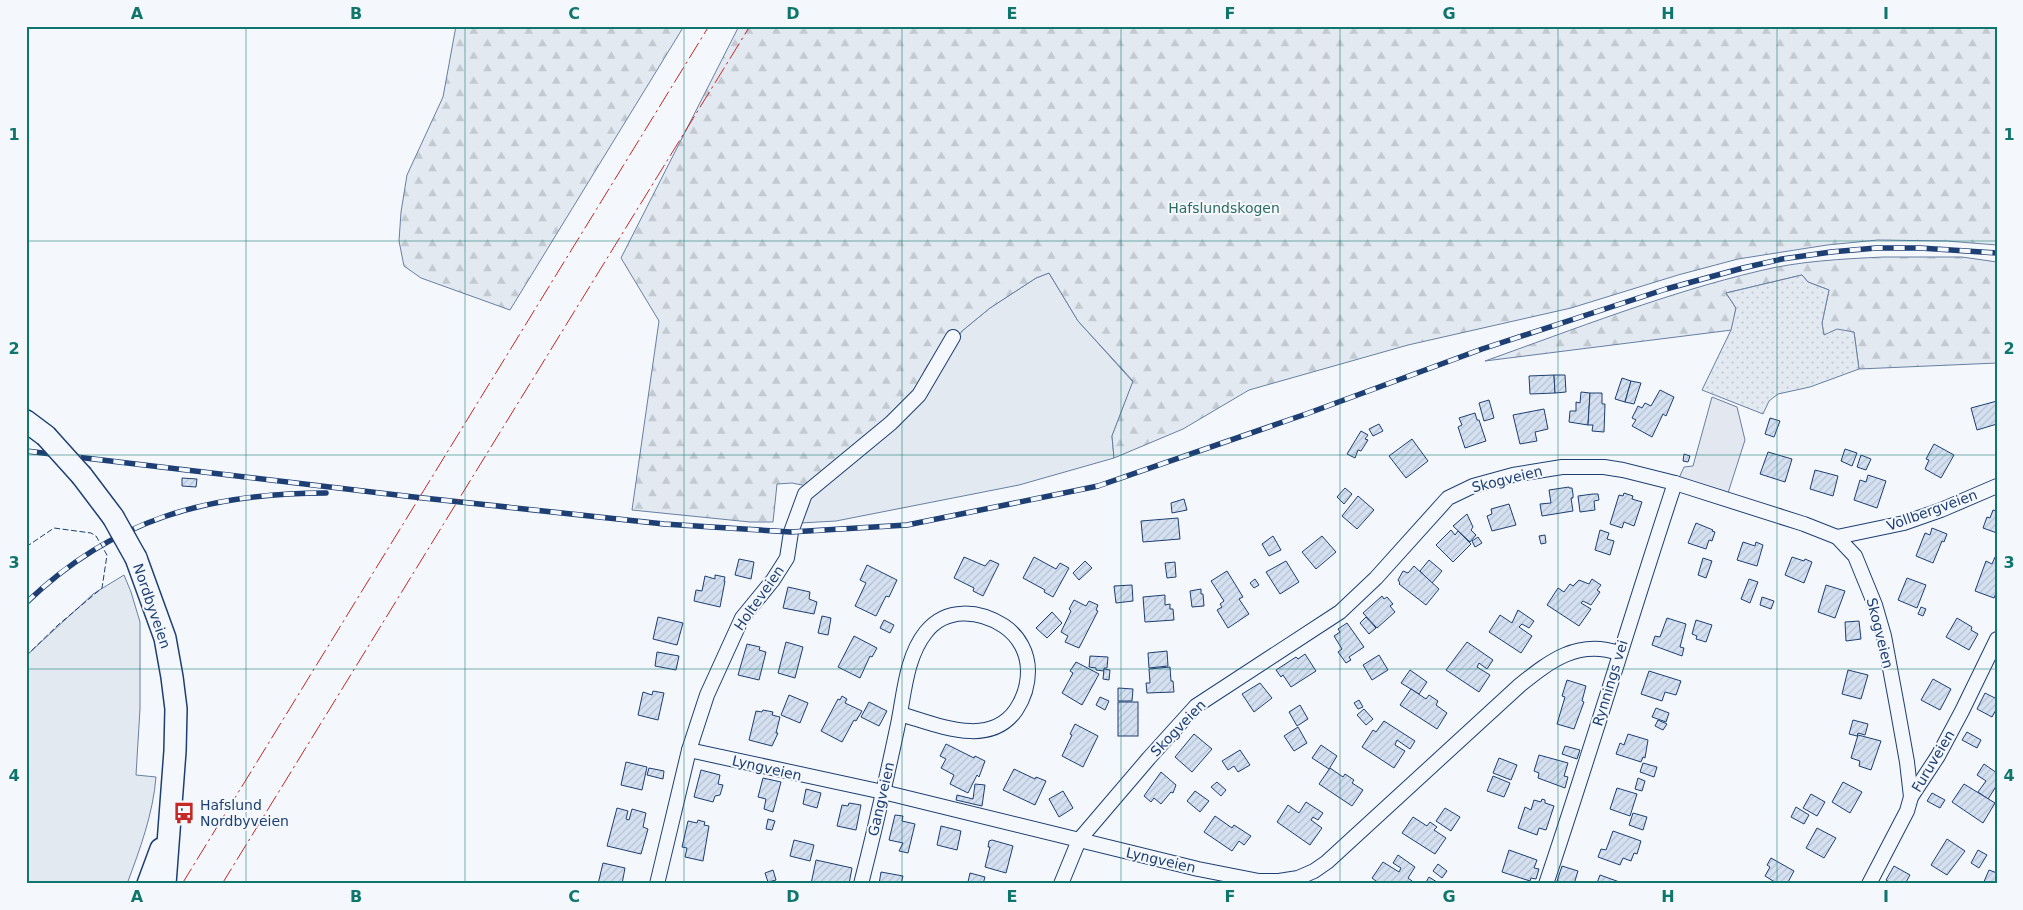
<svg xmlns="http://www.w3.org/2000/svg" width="2023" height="910" viewBox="0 0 2023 910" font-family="'DejaVu Sans',sans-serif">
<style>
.grass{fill:#e3e9f0;stroke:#687fa3}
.forest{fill:url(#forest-firs);stroke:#687fa3}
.park{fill:url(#park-dots);stroke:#687fa3}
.parking{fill:#e3e8f0;stroke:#687fa3}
.building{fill:url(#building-hatch);stroke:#1d3f73}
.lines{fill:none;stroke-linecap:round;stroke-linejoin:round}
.street-casing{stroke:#1d3f73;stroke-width:16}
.primary-casing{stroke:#1d3f73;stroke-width:24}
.street{stroke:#f4f7fb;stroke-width:14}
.primary{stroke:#f4f7fb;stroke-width:21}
.rail-casing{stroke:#1d3f73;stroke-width:5.5}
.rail{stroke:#f4f7fb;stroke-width:4;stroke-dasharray:11;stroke-linecap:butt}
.primary-bridge-casing{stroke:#1d3f73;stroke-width:24;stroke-linecap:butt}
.primary-bridge{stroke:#f4f7fb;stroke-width:21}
.fence{stroke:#1d3f73;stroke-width:1;stroke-dasharray:6 2.5;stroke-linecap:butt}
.power{stroke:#c62828;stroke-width:1;stroke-dasharray:18 4 2.5 4;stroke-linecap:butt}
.grid{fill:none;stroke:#0f766e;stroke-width:1;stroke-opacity:0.55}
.labels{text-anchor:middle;stroke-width:4;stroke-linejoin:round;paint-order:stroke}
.park-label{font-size:14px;fill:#2c6c60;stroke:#f4f7fb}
.street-label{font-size:14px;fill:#1d3f73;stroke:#f4f7fb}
.poi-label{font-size:14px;fill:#1d3f73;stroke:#f4f7fb;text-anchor:start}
.neatline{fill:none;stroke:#0f766e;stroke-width:2}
.grid-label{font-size:16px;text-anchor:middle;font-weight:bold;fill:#0f766e}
</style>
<defs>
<pattern id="forest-firs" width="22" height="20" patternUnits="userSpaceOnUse" patternTransform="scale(1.25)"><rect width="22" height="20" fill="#e3e9f0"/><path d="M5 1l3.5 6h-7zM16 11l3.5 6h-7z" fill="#c2c9d1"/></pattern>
<pattern id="park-dots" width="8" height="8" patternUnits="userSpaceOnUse" patternTransform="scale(1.25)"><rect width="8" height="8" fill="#e3e9f0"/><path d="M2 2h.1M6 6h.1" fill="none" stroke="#c2c9d1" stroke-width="1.8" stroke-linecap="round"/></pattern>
<pattern id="building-hatch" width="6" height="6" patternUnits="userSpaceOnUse" patternTransform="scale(1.25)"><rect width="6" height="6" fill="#d5e0f0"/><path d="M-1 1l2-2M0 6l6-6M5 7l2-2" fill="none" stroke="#b6c1d1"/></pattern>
</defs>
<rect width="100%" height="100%" fill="#f4f7fb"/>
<g class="grass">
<polygon points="1049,273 1078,321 1133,382 1112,436 1114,458 1019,485 836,521 800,523 806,505 817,488 943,361 962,331 990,308 1036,278"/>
<path d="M 124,575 L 131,592 L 140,622 L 140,709 L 136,775 L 156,777 C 153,814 140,849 127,884 L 26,884 L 26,656 L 93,594 Z"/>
</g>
<g class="forest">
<polygon points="456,26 684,26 510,310 421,278 404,266 399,241 401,212 407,175 443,97"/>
<polygon points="739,26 1997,26 1997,245 1947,241 1878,240 1827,245 1738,259 1678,275 1571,308 1408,345 1249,390 1183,429 1114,458 1112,436 1133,381 1078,321 1049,273 1036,278 990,308 962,331 943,361 817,488 792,483 777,484 773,522 750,522 632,510 659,321 621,258"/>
<path d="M 1883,257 L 1962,257 L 1997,262 L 1997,363 L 1859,369 L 1854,332 L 1824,336 L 1822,323 L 1829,290 L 1808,282 L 1802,275 L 1726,293 L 1736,308 L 1732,330 L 1485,361 C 1575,329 1666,293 1759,271 C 1799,261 1842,259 1883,257 Z"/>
</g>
<polygon class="park" points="1802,275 1808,282 1829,290 1822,323 1824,335 1837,329 1854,332 1859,369 1810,387 1778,394 1769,401 1763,414 1702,390 1731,330 1736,308 1726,293"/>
<polygon class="parking" points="1712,397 1737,407 1745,440 1728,493 1679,478 1684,467 1693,466"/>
<g class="building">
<polygon points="1554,375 1555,393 1530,394 1529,376"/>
<polygon points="1554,375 1565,375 1566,392 1555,393"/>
<polygon points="1622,378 1631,381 1625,402 1615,399"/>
<polygon points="1631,381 1641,383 1634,404 1625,402"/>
<polygon points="1660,390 1674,397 1666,416 1663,414 1652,437 1632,426 1636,420 1632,418 1638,406 1642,408 1645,403 1651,406"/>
<polygon points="1581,392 1590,393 1588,425 1569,422 1570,411 1576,411 1576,402 1580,403"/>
<polygon points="1590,393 1602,393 1602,404 1605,404 1604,432 1592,431 1593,425 1588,425"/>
<polygon points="1489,400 1494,418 1484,421 1479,403"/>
<polygon points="1997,401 1997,424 1977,430 1971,408"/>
<polygon points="1544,409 1548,429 1535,432 1537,441 1520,444 1513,415"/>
<polygon points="1475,413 1477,420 1479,420 1486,441 1465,448 1458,427 1462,425 1459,418"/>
<polygon points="1770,418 1780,421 1774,437 1765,434"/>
<polygon points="1379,424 1383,431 1373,436 1369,429"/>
<polygon points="1361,431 1368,435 1365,439 1368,440 1361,451 1358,450 1355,458 1347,454"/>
<polygon points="1412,439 1428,461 1406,478 1389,456"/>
<polygon points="1934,444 1954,455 1941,478 1925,469 1929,460 1926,459"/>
<polygon points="1845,449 1857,453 1852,466 1841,461"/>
<polygon points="1768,452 1792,459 1785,482 1760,474"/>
<polygon points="1684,454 1690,456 1688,462 1683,461"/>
<polygon points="1861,455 1871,459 1866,470 1857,467"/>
<polygon points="1815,470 1838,476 1833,496 1810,489"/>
<polygon points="1868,475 1886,481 1877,508 1854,500 1860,480 1866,482"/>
<polygon points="182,478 197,479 196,487 182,486"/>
<polygon points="1569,487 1569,488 1572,488 1573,494 1573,498 1571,498 1573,511 1542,516 1540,504 1551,503 1549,490"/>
<polygon points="1345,488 1352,494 1344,504 1337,497"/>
<polygon points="1624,493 1633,496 1632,499 1642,502 1634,526 1624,522 1622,528 1610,524 1619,495 1623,496"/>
<polygon points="1593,494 1598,494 1599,500 1594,501 1595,510 1580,512 1578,496"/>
<polygon points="1358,496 1374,510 1357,529 1342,516"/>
<polygon points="1184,499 1187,510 1172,513 1171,503"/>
<polygon points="1509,504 1516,525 1492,531 1487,516 1492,514 1491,509"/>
<polygon points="1993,510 1997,511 1997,533 1983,528 1987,517 1990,518"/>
<polygon points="1467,514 1473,527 1471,530 1476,535 1470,542 1453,526"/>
<polygon points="1178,518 1180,539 1143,542 1141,521"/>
<polygon points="1696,523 1713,530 1712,531 1715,532 1712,541 1709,540 1706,549 1688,543"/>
<polygon points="1932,528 1947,534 1944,542 1942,541 1933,563 1916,556 1925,533 1930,535"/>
<polygon points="1451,530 1455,535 1458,531 1471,544 1453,562 1436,545"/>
<polygon points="1600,530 1609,533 1607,539 1614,541 1610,555 1595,550"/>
<polygon points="1545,535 1546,543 1541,544 1539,536"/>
<polygon points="1273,536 1281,550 1269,556 1262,544"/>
<polygon points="1322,536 1336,552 1316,569 1302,552"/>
<polygon points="1478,537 1482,543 1475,547 1472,541"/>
<polygon points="1743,542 1755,546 1756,542 1763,545 1757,566 1737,560"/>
<polygon points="964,557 985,566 990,560 999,564 983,596 973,591 974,588 954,578"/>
<polygon points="1034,557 1056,569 1060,563 1069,568 1053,597 1044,592 1045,590 1023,578"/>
<polygon points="1792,557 1804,561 1805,559 1812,562 1804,583 1785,575"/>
<polygon points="1995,557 1997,558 1997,591 1994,598 1975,591 1986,561 1992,564"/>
<polygon points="1703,558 1712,561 1706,578 1698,575"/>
<polygon points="739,559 754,562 751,579 735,575"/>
<polygon points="1429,560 1442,571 1432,583 1420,571"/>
<polygon points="1085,561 1092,568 1079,580 1073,573"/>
<polygon points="1286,561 1299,582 1280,594 1266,572"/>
<polygon points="1175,562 1176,577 1167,578 1165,563"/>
<polygon points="867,565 897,580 889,597 886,596 876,616 855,606 866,583 860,580"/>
<polygon points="1414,566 1439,589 1426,605 1399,584 1400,583 1398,580 1403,571 1408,573"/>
<polygon points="1227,571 1243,597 1239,599 1249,614 1228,628 1217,610 1222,607 1220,604 1224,601 1211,581"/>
<polygon points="715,575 725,577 724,581 725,581 720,607 694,601 696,590 702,591 705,576 715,579"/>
<polygon points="1907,578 1926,585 1917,608 1898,600"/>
<polygon points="1255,579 1259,585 1254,588 1250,583"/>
<polygon points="1592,579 1601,585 1597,590 1600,592 1591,605 1583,601 1581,603 1591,609 1579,626 1547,605 1558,588 1564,592 1570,584 1573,586 1579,580 1589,584"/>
<polygon points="1749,579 1758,582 1750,603 1741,599"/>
<polygon points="1132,585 1133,601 1116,603 1114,586"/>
<polygon points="1826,585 1845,591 1835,618 1818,612"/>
<polygon points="788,587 810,592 809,599 817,602 814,614 783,608"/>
<polygon points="1201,589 1201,594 1203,594 1204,606 1192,607 1190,591"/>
<polygon points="1165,595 1165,605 1170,604 1170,609 1173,609 1174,620 1145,622 1143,597"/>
<polygon points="1382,596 1384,599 1387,597 1393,604 1390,606 1395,612 1377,628 1363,613"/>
<polygon points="1762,597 1774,601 1771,609 1760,605"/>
<polygon points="1074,600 1086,606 1089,601 1098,605 1096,610 1098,611 1079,648 1065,642 1068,636 1061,632 1071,611 1069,609"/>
<polygon points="1921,607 1926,609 1923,616 1918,614"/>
<polygon points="1518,610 1534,621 1529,628 1522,624 1519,627 1532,636 1521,653 1489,632 1500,615 1512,623"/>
<polygon points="1052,612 1062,623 1047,638 1036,628"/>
<polygon points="822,616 831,618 828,635 818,633"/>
<polygon points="658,617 683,623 677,645 653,639"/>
<polygon points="1366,617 1376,628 1369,634 1360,623"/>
<polygon points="1667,618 1686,624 1680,647 1684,648 1682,656 1652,645 1655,636 1660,637"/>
<polygon points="1957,618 1972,627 1971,630 1978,634 1969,650 1946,637"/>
<polygon points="884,620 894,625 890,633 880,628"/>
<polygon points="1696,620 1712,625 1706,642 1696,639 1697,636 1692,634"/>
<polygon points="1859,621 1861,639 1846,641 1845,622"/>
<polygon points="1347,623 1364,647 1349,657 1351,660 1346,663 1338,652 1342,649 1334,636 1340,632 1338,629"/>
<polygon points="854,636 877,648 872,657 870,656 860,678 838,667"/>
<polygon points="786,642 803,647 795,678 778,673"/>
<polygon points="1467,642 1493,660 1487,669 1479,663 1477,667 1490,675 1479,692 1446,670"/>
<polygon points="747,644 760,647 759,650 766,652 759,680 738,675"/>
<polygon points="1167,651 1168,666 1149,668 1148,653"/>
<polygon points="657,652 679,656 676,670 655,666"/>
<polygon points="1305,654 1316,671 1291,687 1283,675 1281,677 1276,670 1296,657 1298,659"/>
<polygon points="1379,655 1388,670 1372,680 1363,665"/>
<polygon points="1090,656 1108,657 1107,668 1104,668 1104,671 1096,670 1096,668 1089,667"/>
<polygon points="1076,662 1099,674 1082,705 1062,693 1073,673 1070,671"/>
<polygon points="1170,667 1171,681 1173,681 1174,692 1147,693 1146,683 1150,683 1149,669"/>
<polygon points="1104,669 1110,670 1109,680 1103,679"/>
<polygon points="1410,670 1427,682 1419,694 1401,683"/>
<polygon points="1848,670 1868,675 1861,699 1842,694"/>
<polygon points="1649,671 1681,681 1676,695 1665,692 1662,701 1641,694"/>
<polygon points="1933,679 1951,689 1940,710 1921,700"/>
<polygon points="1567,680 1586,686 1582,701 1584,702 1574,729 1557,724 1565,697 1562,696"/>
<polygon points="1260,683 1272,698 1254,712 1242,694"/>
<polygon points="1118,688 1133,689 1132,701 1118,701"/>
<polygon points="1411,689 1426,699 1429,695 1438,701 1436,705 1447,713 1437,729 1400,705"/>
<polygon points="653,691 664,693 658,720 638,715 643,692 652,695"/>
<polygon points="1985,693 1997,699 1997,708 1992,717 1977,709"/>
<polygon points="789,695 808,703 800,723 781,715"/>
<polygon points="842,696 847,699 845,703 862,711 856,721 854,720 842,742 821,731 838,699 840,700"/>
<polygon points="1100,697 1109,701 1105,710 1096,705"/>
<polygon points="1359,700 1363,707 1358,709 1354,703"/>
<polygon points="869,702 887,711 879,726 861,717"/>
<rect x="1118" y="702" width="20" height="34"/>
<polygon points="1300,705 1308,719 1297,726 1289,712"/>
<polygon points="1656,708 1669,713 1666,722 1652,717"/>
<polygon points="1364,709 1373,719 1366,725 1357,715"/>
<polygon points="763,710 773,712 772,715 780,717 776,733 778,733 772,746 749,740 756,711 762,712"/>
<polygon points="1658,720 1667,724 1663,730 1655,726"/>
<polygon points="1853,720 1868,724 1865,735 1858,733 1857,736 1849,734"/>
<polygon points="1384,721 1415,741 1410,749 1397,740 1395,745 1405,751 1394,768 1362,747 1373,730 1376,732"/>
<polygon points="1075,724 1098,736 1083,767 1062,756 1072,735 1070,734"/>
<polygon points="1298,727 1307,743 1294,751 1284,736"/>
<polygon points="1967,732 1981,740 1977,748 1962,740"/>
<polygon points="1194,734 1212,749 1192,772 1175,757"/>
<polygon points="1628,734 1648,740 1645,758 1643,757 1641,762 1616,754 1620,743 1624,745"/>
<polygon points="1858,735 1881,741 1871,770 1859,766 1860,761 1851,758"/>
<polygon points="946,744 974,758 975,756 985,761 979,777 977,775 968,793 950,784 954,775 941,768 946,759 940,756"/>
<polygon points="1321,745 1337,756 1329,769 1312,758"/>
<polygon points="1565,746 1580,750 1577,759 1562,754"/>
<polygon points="1240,750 1250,765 1238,772 1234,766 1228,770 1222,761"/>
<polygon points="1539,755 1568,763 1564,776 1568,777 1565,788 1538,778 1539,773 1534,771"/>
<polygon points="1499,758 1517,765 1511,780 1493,773"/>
<polygon points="626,762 647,767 642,790 621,785"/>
<polygon points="1643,763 1657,767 1654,777 1640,772"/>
<polygon points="1984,764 1997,773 1997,785 1988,799 1978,792 1986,781 1977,775"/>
<polygon points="649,768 664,771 663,779 647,775"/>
<polygon points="1330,768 1343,777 1345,774 1354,780 1352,783 1363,790 1352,806 1319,784"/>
<polygon points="1014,769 1035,779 1036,777 1046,781 1035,805 1003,790"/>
<polygon points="701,770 720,775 718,784 723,785 720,795 715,796 713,802 694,797"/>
<polygon points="1161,772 1176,785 1173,793 1171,792 1161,804 1154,798 1151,802 1144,796"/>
<polygon points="1493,776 1510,783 1504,797 1487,791"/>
<polygon points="763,778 781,782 773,812 764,809 766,799 758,797"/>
<polygon points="1638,778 1645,781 1642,791 1635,789"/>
<polygon points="1217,782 1226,790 1221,796 1211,787"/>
<polygon points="1843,782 1862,792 1850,813 1832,802"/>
<polygon points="975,784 985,785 982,806 956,800 957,795 973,799"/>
<polygon points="1964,784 1995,803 1983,823 1952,802"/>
<polygon points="1617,788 1637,794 1630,816 1610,809"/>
<polygon points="806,789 821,793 817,808 803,804"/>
<polygon points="1063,791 1073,808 1059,817 1049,799"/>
<polygon points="1195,791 1209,801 1200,812 1187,801"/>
<polygon points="1932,793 1945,800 1940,808 1927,801"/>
<polygon points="1811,794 1825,802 1817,816 1803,808"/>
<polygon points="1542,799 1545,800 1545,803 1554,806 1546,830 1539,828 1537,835 1518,828 1525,807 1531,810 1534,800 1541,802"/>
<polygon points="1306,802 1323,813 1318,820 1313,817 1311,820 1322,828 1310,845 1277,822 1288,805 1299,813"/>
<polygon points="849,803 861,805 856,830 837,826 842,805 848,806"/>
<polygon points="1796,807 1809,815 1804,824 1791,817"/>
<polygon points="617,808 628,811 626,819 629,820 632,809 646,813 643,827 648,829 641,854 607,846"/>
<polygon points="1445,808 1460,817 1451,831 1436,821"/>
<polygon points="1633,813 1647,817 1643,830 1629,825"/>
<polygon points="895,815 903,816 902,821 915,824 908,853 899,851 903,843 889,840"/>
<polygon points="1215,816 1232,828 1234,825 1251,836 1244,845 1239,841 1232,851 1204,832"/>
<polygon points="1413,817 1427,826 1430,822 1437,827 1434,830 1446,838 1435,854 1402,833"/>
<polygon points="768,819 775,821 772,830 766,829"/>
<polygon points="698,820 705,822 704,825 709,826 703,861 685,857 687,848 682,847 688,821 697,823"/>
<polygon points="941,826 961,831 957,850 937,845"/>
<polygon points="1817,828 1836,838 1824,858 1806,848"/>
<polygon points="1613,831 1641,841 1637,854 1634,853 1631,861 1623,858 1620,865 1598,857 1601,849 1606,850"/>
<polygon points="1947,839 1965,851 1947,875 1931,865"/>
<polygon points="794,840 814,845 810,861 790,856"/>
<polygon points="992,840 1013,846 1006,873 985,867 990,847 988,847 989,841"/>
<polygon points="1509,850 1537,860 1534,868 1539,869 1536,879 1531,878 1530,881 1502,872"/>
<polygon points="1978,850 1987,855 1979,868 1971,863"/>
<polygon points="1398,855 1415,867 1408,878 1416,884 1380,884 1372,878 1383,862 1399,872 1401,868 1393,863"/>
<polygon points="1771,858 1794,871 1787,884 1778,884 1765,876 1770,867 1767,865"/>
<polygon points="816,860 852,868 849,884 811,884"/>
<polygon points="603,863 625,868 622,884 598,884"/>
<polygon points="1438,864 1447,871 1442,878 1433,871"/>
<polygon points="1562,866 1578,871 1574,884 1557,881"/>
<polygon points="1894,866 1910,875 1905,884 1893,884 1886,880"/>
<polygon points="773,870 776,880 768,882 765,873"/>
<polygon points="1989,870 1997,873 1997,884 1983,884"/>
<polygon points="881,872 903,876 901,884 879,884"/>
<polygon points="970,873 985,877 983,884 968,882"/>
<polygon points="1600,875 1625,884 1593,884 1597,883"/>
<polygon points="1429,877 1440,884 1425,884"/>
</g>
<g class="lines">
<g class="street-casing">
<g id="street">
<polyline points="1837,537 1904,523 1941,510 1997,486"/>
<path d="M 689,750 L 883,792 L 1198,869 L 1259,881 L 1279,881 L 1298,878 L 1314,871 L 1327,862 L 1520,685 C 1550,661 1578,639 1619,653"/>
<polyline points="657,884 689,750 707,695 742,618 773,580 787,558 791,532 805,494 891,423 919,395 953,337"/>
<path d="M 861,884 C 874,833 886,781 897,729 C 904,698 905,658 926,632 C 946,607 979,610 1004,626 C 1019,636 1028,653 1028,671 C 1028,685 1024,698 1016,710 C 989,749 936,724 900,714"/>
<polyline points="1061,884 1079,840 1149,758 1196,706 1340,612 1376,578 1448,498 1473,486 1513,475 1562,467 1604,467 1623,470 1675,483 1804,524 1837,537 1855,556 1875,605 1884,636 1897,706 1907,762 1911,797"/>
<path d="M 1546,884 C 1591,751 1631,616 1675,483"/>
<polyline points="1869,884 1907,811 1911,797 1938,756 1962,711 1997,639"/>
</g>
</g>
<g class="primary-casing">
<g id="primary">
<polyline points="26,421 46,436"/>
<polyline points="82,476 113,517"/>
<polyline points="136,558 165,638 172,677 176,709 175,751 165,884"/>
<polyline points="148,884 161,849"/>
</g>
</g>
<use href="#street" class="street"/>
<use href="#primary" class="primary"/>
<g class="rail-casing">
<g id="rail">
<polyline points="26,451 414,497 664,524 791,532 907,525 1098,486 1306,414 1482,349 1666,289 1743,268 1782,259 1831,252 1876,248 1920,248 1997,253"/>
<path d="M 26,603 C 113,519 209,493 326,493"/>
</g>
</g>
<use href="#rail" class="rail"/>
<g class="primary-bridge-casing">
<g id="primary-bridge">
<polyline points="46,436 82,476"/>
<polyline points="113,517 136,558"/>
</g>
</g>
<use href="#primary-bridge" class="primary-bridge"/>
<polyline class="fence" points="26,547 54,528 91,533 96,536 107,555 102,588 58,625 26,656"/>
<g class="power">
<polyline points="182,884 709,26"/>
<polyline points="222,884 750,26"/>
</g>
</g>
<path class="grid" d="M 246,26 L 246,884M 465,26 L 465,884M 684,26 L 684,884M 902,26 L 902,884M 1121,26 L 1121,884M 1340,26 L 1340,884M 1558,26 L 1558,884M 1777,26 L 1777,884M 26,241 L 1997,241M 26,455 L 1997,455M 26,669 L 1997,669"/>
<defs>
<g id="bus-bare" transform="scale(1.725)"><path d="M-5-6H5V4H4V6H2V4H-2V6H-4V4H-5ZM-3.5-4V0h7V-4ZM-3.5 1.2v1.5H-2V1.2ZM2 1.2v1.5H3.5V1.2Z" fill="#c62828" stroke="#f4f7fb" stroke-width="2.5" paint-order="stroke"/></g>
</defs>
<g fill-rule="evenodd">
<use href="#bus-bare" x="184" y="813"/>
</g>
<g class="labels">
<g class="park-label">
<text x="1224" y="213">Hafslundskogen</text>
</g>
<g class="street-label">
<text transform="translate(1507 479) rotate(-14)" y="5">Skogveien</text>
<text transform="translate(1932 510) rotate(-20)" y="5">Vollbergveien</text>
<text transform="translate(759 598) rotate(-55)" y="5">Holteveien</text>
<text transform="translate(152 606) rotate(71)" y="5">Nordbyveien</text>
<text transform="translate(1880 633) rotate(76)" y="5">Skogveien</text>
<text transform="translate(1610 683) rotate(-73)" y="5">Rynnings vei</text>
<text transform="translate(1178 728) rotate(-46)" y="5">Skogveien</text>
<text transform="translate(1933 761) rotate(-59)" y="5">Furuveien</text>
<text transform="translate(767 768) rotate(13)" y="5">Lyngveien</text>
<text transform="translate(881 799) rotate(-77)" y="5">Gangveien</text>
<text transform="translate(1161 860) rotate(13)" y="5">Lyngveien</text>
</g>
<g class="poi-label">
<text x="200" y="810">Hafslund<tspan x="200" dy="16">Nordbyveien</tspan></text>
</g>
</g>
<rect width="2023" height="910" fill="none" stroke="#f4f7fb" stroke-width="55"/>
<rect x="28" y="28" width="1968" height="854" class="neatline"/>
<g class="grid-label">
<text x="137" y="19">A</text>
<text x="356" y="19">B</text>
<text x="574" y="19">C</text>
<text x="793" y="19">D</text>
<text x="1012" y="19">E</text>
<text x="1230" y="19">F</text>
<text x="1449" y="19">G</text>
<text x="1668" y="19">H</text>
<text x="1886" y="19">I</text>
<text x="14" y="140">1</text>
<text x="2009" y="140">1</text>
<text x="14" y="354">2</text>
<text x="2009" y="354">2</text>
<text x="14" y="568">3</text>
<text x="2009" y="568">3</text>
<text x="14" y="781">4</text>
<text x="2009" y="781">4</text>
<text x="137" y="902">A</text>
<text x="356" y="902">B</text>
<text x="574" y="902">C</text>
<text x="793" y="902">D</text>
<text x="1012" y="902">E</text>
<text x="1230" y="902">F</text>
<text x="1449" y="902">G</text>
<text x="1668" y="902">H</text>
<text x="1886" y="902">I</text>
</g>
</svg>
